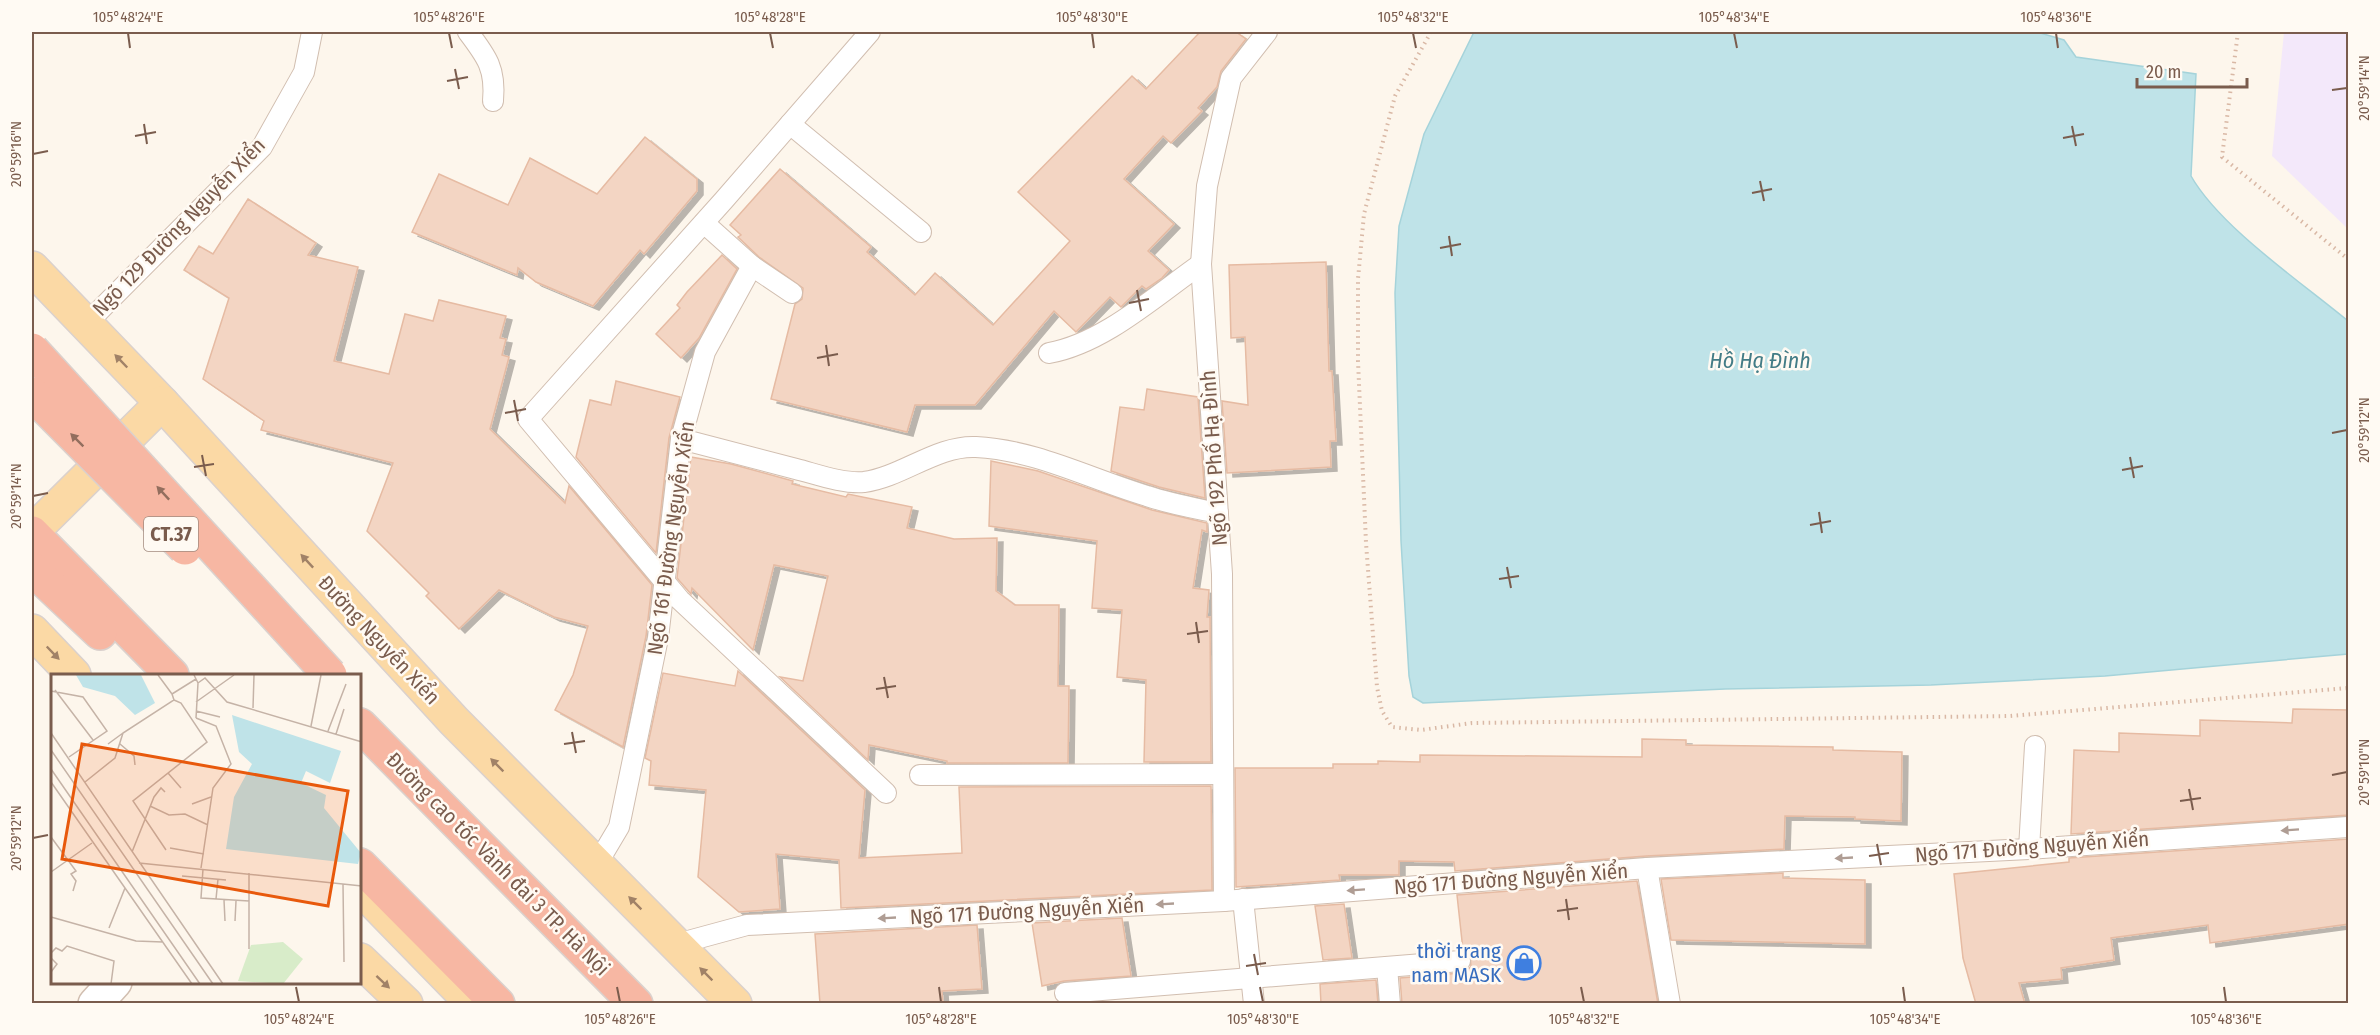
<svg xmlns="http://www.w3.org/2000/svg" width="2380" height="1035" viewBox="0 0 2380 1035" font-family="'Fira Sans Condensed',sans-serif">
<style>
.education{fill:#f3e8fa}
.water{fill:#bfe3e8;stroke:#a5d3da;stroke-width:1.5}
.building{fill:#f3d5c3;stroke:#e6bba3;stroke-width:1.5;filter:url(#shadow)}
.lines{fill:none;stroke-linecap:round;stroke-linejoin:round}
.service-casing{stroke:#d1beb0;stroke-width:22}
.minor-casing{stroke:#d1beb0;stroke-width:36}
.primary-casing{stroke:#dad1cd;stroke-width:36}
.motorway-casing{stroke:#dad1cd;stroke-width:36}
.path{stroke:#d9b8a5;stroke-width:4;stroke-dasharray:1.5 4.5;stroke-linecap:butt}
.service{stroke:#fff;stroke-width:20}
.minor{stroke:#fff;stroke-width:33}
.primary{stroke:#fbd9a5;stroke-width:33}
.motorway{stroke:#f7b7a3;stroke-width:33}
.motorway-bridge-casing{stroke:#dad1cd;stroke-width:36;stroke-linecap:butt}
.motorway-bridge{stroke:#f7b7a3;stroke-width:33}
.oneway{fill:#a18267}
.oneway2{fill:#936e5e}
.oneway3{fill:#af9d94}
.ticks{fill:none;stroke:#7a5c4d;stroke-width:2}
.labels{text-anchor:middle;stroke-width:5;stroke-linejoin:round;paint-order:stroke}
.shield{fill:#fffaf3;stroke:#a28b7f;stroke-width:1.5}
.shield-label{font-size:20px;font-weight:bold;fill:#7a5c4d}
.street-label{font-size:21px;fill:#7a5c4d;stroke:#fffaf3}
.shop-label{font-size:21px;fill:#366cbe;stroke:#fffaf3;text-anchor:end}
.water-label{font-size:22px;font-style:italic;fill:#437c86;stroke:#fffaf3}
.inset-road{fill:none;stroke:#c5b3a7;stroke-width:1.5}
.view{fill:#e8590c;fill-opacity:0.15;stroke:#e8590c;stroke-width:3}
.inset-edge{fill:none;stroke:#7a5c4d;stroke-width:3}
.neatline{fill:none;stroke:#7a5c4d;stroke-width:2}
.ticks-label{font-size:15px;text-anchor:middle;fill:#7a5c4d}
</style>
<defs>
<filter id="shadow"><feDropShadow dx="6" dy="4" stdDeviation="0" flood-color="#0004"/></filter>
</defs>
<rect width="100%" height="100%" fill="#fdf6ec"/>
<polygon class="education" points="2284,32 2348,32 2348,229 2272,156"/>
<path class="water" d="M 1474,32 L 2037,32 L 2064,40 L 2076,57 L 2196,74 L 2191,176 C 2220,227 2301,282 2348,321 L 2348,654 L 2105,676 L 1931,685 L 1725,689 L 1423,703 L 1413,697 L 1409,676 L 1401,541 L 1395,293 L 1399,226 L 1424,134 Z"/>
<g class="building">
<polygon points="1200,32 1236,32 1246,39 1221,71 1217,87 1198,108 1202,111 1171,143 1163,136 1124,179 1174,224 1148,251 1169,270 1162,278 1146,289 1142,286 1121,307 1110,297 1076,332 1054,311 975,405 915,405 907,432 771,399 795,304 802,299 803,288 759,257 738,237 741,235 730,225 780,169 871,247 867,252 915,295 935,273 993,325 1070,241 1018,192 1132,76 1146,89"/>
<polygon points="645,137 697,179 697,191 644,254 640,250 593,306 536,282 518,268 517,275 412,232 439,174 508,205 530,158 597,194"/>
<polygon points="248,199 316,243 308,255 358,267 334,361 389,374 405,314 433,321 439,300 506,316 500,338 506,339 502,355 509,357 490,429 565,503 569,486 652,585 646,636 623,747 555,710 573,675 588,626 554,617 499,590 459,629 426,596 429,593 367,531 393,463 261,430 264,421 203,379 229,298 184,270 199,246 213,254"/>
<polygon points="722,255 737,269 699,338 681,358 656,334 680,308 677,305 687,292"/>
<polygon points="1326,262 1329,371 1332,371 1336,441 1330,441 1331,467 1227,473 1222,401 1248,405 1245,337 1231,338 1229,265"/>
<polygon points="616,381 680,397 669,438 656,553 576,457 590,400 611,405"/>
<polygon points="1147,389 1198,397 1205,498 1159,487 1111,471 1120,407 1144,410"/>
<polygon points="691,457 731,464 793,481 792,484 846,497 848,494 912,507 907,528 954,539 997,538 996,591 1015,605 1059,605 1058,686 1069,686 1068,763 947,763 947,761 869,745 868,760 780,677 803,681 828,576 774,565 753,650 692,588 691,594 677,578"/>
<polygon points="991,461 1038,471 1152,510 1207,523 1207,532 1202,530 1193,588 1209,590 1207,617 1210,617 1211,762 1144,762 1146,680 1117,677 1122,610 1092,608 1097,541 989,526"/>
<polygon points="738,671 865,790 859,858 962,853 959,787 1211,786 1212,890 841,908 839,860 776,854 780,909 739,912 698,877 706,790 649,785 651,761 645,758 663,673 735,686"/>
<polygon points="2293,709 2349,710 2349,815 2071,834 2074,750 2119,752 2119,733 2200,736 2200,720 2292,723"/>
<polygon points="1642,739 1686,740 1686,745 1833,747 1833,750 1902,752 1901,821 1855,819 1855,817 1785,816 1784,849 1646,856 1455,871 1454,862 1399,861 1399,875 1339,875 1340,880 1236,887 1235,768 1333,768 1333,764 1378,764 1378,761 1420,762 1420,755 1642,757"/>
<polygon points="2349,839 2349,924 2210,943 2208,925 2111,938 2114,960 2061,968 2062,979 2019,983 2025,1004 1976,1004 1963,958 1954,874 2069,862 2069,858"/>
<polygon points="1783,873 1783,878 1865,880 1865,944 1671,940 1661,879"/>
<polygon points="1637,881 1658,1004 1402,1004 1400,978 1461,973 1471,967 1470,955 1463,950 1457,895"/>
<polygon points="1344,904 1352,958 1323,960 1315,906"/>
<polygon points="1122,918 1131,976 1064,981 1042,986 1032,923"/>
<polygon points="977,925 982,989 942,991 943,1004 820,1004 815,934"/>
<polygon points="1376,980 1378,1004 1321,1004 1320,984"/>
</g>
<g class="lines">
<g class="service-casing">
<g id="service">
<path d="M 468,32 C 487,57 496,69 493,101"/>
<polyline points="870,32 724,200 528,419 680,600 886,793"/>
<polyline points="790,124 921,232"/>
<polyline points="704,223 752,266"/>
<polyline points="86,324 262,147 304,72 312,32"/>
<path d="M 1049,353 C 1104,343 1155,296 1201,264"/>
<path d="M 681,439 C 720,449 758,459 796,469 C 816,474 843,484 864,482 C 902,477 937,445 976,447 C 1036,450 1090,479 1147,496 C 1170,504 1194,508 1218,513"/>
<polyline points="920,775 1223,774"/>
<polyline points="2029,849 2035,746"/>
<polyline points="597,864 619,827 658,638 681,439 705,352 752,266 792,293"/>
<polyline points="1647,868 1670,1004"/>
<polyline points="1243,899 1254,1004"/>
<polyline points="1224,901 1222,574 1201,264 1207,186 1231,78 1267,32"/>
<polyline points="677,944 747,925 1224,901 1647,868 2029,849 2348,827"/>
<polyline points="1387,967 1390,1004"/>
<polyline points="1065,993 1460,961"/>
</g>
</g>
<g class="minor-casing">
<polyline id="minor" points="95,1004 115,982"/>
</g>
<g class="primary-casing">
<g id="primary">
<polyline points="32,268 162,403 454,721 735,1004"/>
<polyline points="32,532 162,403"/>
<polyline points="32,631 74,675"/>
<polyline points="360,888 473,1004"/>
<polyline points="360,960 406,1004"/>
</g>
</g>
<g class="motorway-casing">
<g id="motorway">
<polyline points="32,533 172,675"/>
<polyline points="32,569 100,633"/>
<polyline points="360,725 636,1004"/>
<polyline points="360,865 498,1004"/>
</g>
</g>
<g class="path">
<polyline points="1431,32 1395,96 1364,214 1358,279 1358,361 1366,543 1377,687 1382,711 1392,727 1421,730 1472,723 2010,716 2348,688"/>
<polyline points="2238,32 2222,157 2348,259"/>
</g>
<use href="#service" class="service"/>
<use href="#minor" class="minor"/>
<use href="#primary" class="primary"/>
<use href="#motorway" class="motorway"/>
<g class="motorway-bridge-casing">
<g id="motorway-bridge">
<polyline points="32,350 330,675"/>
<polyline points="32,394 185,548"/>
</g>
</g>
<use href="#motorway-bridge" class="motorway-bridge"/>
</g>
<defs><path id="oneway-solid" d="M-6-.8H1V-3.2L6.5 0L1 3.2V.8H-6Z" transform="scale(1.5)"/></defs>
<g class="oneway">
<use href="#oneway-solid" transform="translate(121 361) rotate(-134)"/>
<use href="#oneway-solid" transform="translate(307 561) rotate(-133)"/>
<use href="#oneway-solid" transform="translate(53 653) rotate(46)"/>
<use href="#oneway-solid" transform="translate(497 765) rotate(-135)"/>
<use href="#oneway-solid" transform="translate(635 903) rotate(-135)"/>
<use href="#oneway-solid" transform="translate(706 974) rotate(-135)"/>
<use href="#oneway-solid" transform="translate(383 982) rotate(43)"/>
</g>
<g class="oneway2">
<use href="#oneway-solid" transform="translate(77 440) rotate(-135)"/>
<use href="#oneway-solid" transform="translate(163 493) rotate(-133)"/>
</g>
<g class="oneway3">
<use href="#oneway-solid" transform="translate(2290 830) rotate(176)"/>
<use href="#oneway-solid" transform="translate(1844 858) rotate(177)"/>
<use href="#oneway-solid" transform="translate(1356 890) rotate(176)"/>
<use href="#oneway-solid" transform="translate(1165 904) rotate(177)"/>
<use href="#oneway-solid" transform="translate(887 918) rotate(177)"/>
</g>
<path class="ticks" d="M 128,33 L 130,48M 449,33 L 452,48M 770,33 L 773,48M 1092,33 L 1094,48M 1413,33 L 1416,48M 1734,33 L 1737,48M 2056,33 L 2058,48M 455,69 L 459,89M 447,81 L 468,77M 2332,90 L 2347,88M 144,124 L 147,144M 2072,126 L 2076,146M 135,136 L 156,132M 2063,138 L 2084,134M 33,154 L 48,151M 1760,181 L 1764,201M 1752,193 L 1772,189M 1449,236 L 1452,256M 1440,248 L 1461,244M 1137,290 L 1141,311M 1129,303 L 1149,299M 826,345 L 829,366M 817,358 L 838,354M 514,400 L 518,421M 505,413 L 526,409M 2332,433 L 2347,430M 202,455 L 206,476M 2130,457 L 2134,478M 194,467 L 214,464M 2122,470 L 2143,466M 33,496 L 48,493M 1819,512 L 1822,533M 1810,525 L 1831,521M 1507,567 L 1511,588M 1499,579 L 1519,576M 1196,622 L 1199,643M 1187,634 L 1208,631M 884,677 L 888,698M 876,689 L 896,686M 572,732 L 576,753M 564,744 L 585,741M 2332,775 L 2347,772M 2189,789 L 2193,810M 2180,801 L 2201,798M 33,838 L 48,835M 1877,844 L 1881,865M 1869,856 L 1889,853M 1566,899 L 1569,920M 1557,911 L 1578,908M 1254,954 L 1258,975M 1246,966 L 1266,963M 296,987 L 299,1002M 617,987 L 620,1002M 939,987 L 941,1002M 1260,987 L 1263,1002M 1581,987 L 1584,1002M 1903,987 L 1905,1002M 2224,987 L 2226,1002"/>
<defs>
<g id="shop-ring" transform="scale(1.725)"><circle r="9.5" fill="#fffaf3" stroke="#3f7fe0" stroke-width="1.5"/><path d="M-5-2.5h2.3a2.7 3.5 0 0 1 5.4 0H5L5.5 6h-11ZM-1.5-2.5h3a1.5 2.3 0 0 0-3 0Z" fill="#3f7fe0"/></g>
</defs>
<g fill-rule="evenodd">
<use href="#shop-ring" x="1524" y="963"/>
</g>
<g class="labels">
<rect class="shield" x="144" y="517" width="54" height="34" rx="4.5"/>
<g class="shield-label">
<text x="171" y="541">CT.37</text>
</g>
<g class="street-label">
<text transform="translate(179 227) rotate(-46)" y="7">Ngõ 129 Đường Nguyễn Xiển</text>
<text transform="translate(1214 458) rotate(-94)" y="7">Ngõ 192 Phố Hạ Đình</text>
<text transform="translate(671 538) rotate(-82)" y="7">Ngõ 161 Đường Nguyễn Xiển</text>
<text transform="translate(379 640) rotate(47)" y="7">Đường Nguyễn Xiển</text>
<text transform="translate(2032 847) rotate(-4)" y="7">Ngõ 171 Đường Nguyễn Xiển</text>
<text transform="translate(498 864) rotate(45)" y="7">Đường cao tốc Vành đai 3 TP. Hà Nội</text>
<text transform="translate(1511 879) rotate(-4)" y="7">Ngõ 171 Đường Nguyễn Xiển</text>
<text transform="translate(1027 911) rotate(-3)" y="7">Ngõ 171 Đường Nguyễn Xiển</text>
</g>
<g class="shop-label">
<text x="1501" y="958">thời trang<tspan x="1501" dy="24">nam MASK</tspan></text>
</g>
<g class="water-label">
<text x="1760" y="368">Hồ Hạ Đình</text>
</g>
</g>
<g transform="translate(51 674)">
<rect width="310" height="310" fill="#fdf6ec"/>
<path d="M 232,268 L 252,285 L 232,310 L 187,307 L 200,271 Z" fill="#d8ecc9"/>
<path d="M 25,1 L 90,1 L 104,29 L 84,41 L 64,22 L 32,13 ZM 181,41 L 290,77 L 279,109 L 255,97 L 250,109 L 275,121 L 273,134 L 310,179 L 307,190 L 175,175 L 183,123 L 201,90 L 188,78 Z" fill="#bfe3e8"/>
<path class="inset-road" d="M 107,1 L 121,20M 143,1 L 147,9 L 154,4 L 176,28 L 311,68M 4,16 L 42,66M 0,17 L 32,23 L 56,57 L 18,83M 121,20 L 145,5M 145,28 L 183,1M 202,34 L 203,1M 145,37 L 169,43M 145,44 L 165,52 L 180,90 L 162,114 L 150,194M 145,44 L 147,9M 260,52 L 270,1M 277,57 L 295,10M 0,59 L 172,310M 285,60 L 293,35M 57,70 L 72,59M 69,70 L 83,82 L 84,91M 0,76 L 162,310M 0,95 L 149,310M 117,99 L 130,114M 0,108 L 141,310M 34,108 L 64,84 L 72,59 L 123,26 L 121,20M 141,130 L 160,123M 99,132 L 118,141 L 134,140 L 157,151M 0,163 L 25,197 L 20,200 L 25,207 L 22,217M 119,174 L 153,180M 115,176 L 82,127 L 156,68 L 130,29 L 123,26M 81,178 L 103,123 L 110,114 L 114,118M 88,189 L 311,212M 152,195 L 150,224 L 198,227M 0,198 L 41,169M 131,202 L 175,206M 292,210 L 293,288M 165,225 L 167,205M 173,226 L 174,247M 0,243 L 85,267 L 112,268M 184,247 L 185,227M 58,254 L 74,214M 198,275 L 198,199M 0,279 L 5,274 L 11,277 L 16,272 L 63,287 L 60,310M 0,284 L 6,290 L 0,298"/>
<path class="view" d="M 31,70 L 297,117 L 277,232 L 11,185 Z"/>
<rect width="310" height="310" class="inset-edge"/>
</g>
<rect width="2380" height="1035" fill="none" stroke="#fffaf3" stroke-width="66"/>
<path d="M2137 78v9h110v-9" fill="none" stroke="#7a5c4d" stroke-width="3"/>
<text x="2146" y="78" font-size="18" fill="#7a5c4d" stroke="#fffaf3" stroke-width="4.5" paint-order="stroke">20 m</text>
<rect x="33" y="33" width="2314" height="969" class="neatline"/>
<g class="ticks-label">
<text x="128" y="22">105°48'24"E</text>
<text x="449" y="22">105°48'26"E</text>
<text x="770" y="22">105°48'28"E</text>
<text x="1092" y="22">105°48'30"E</text>
<text x="1413" y="22">105°48'32"E</text>
<text x="1734" y="22">105°48'34"E</text>
<text x="2056" y="22">105°48'36"E</text>
<text transform="translate(2364 88) rotate(-90)" y="5">20°59'14"N</text>
<text transform="translate(16 154) rotate(-90)" y="5">20°59'16"N</text>
<text transform="translate(2364 430) rotate(-90)" y="5">20°59'12"N</text>
<text transform="translate(16 496) rotate(-90)" y="5">20°59'14"N</text>
<text transform="translate(2364 772) rotate(-90)" y="5">20°59'10"N</text>
<text transform="translate(16 838) rotate(-90)" y="5">20°59'12"N</text>
<text x="299" y="1024">105°48'24"E</text>
<text x="620" y="1024">105°48'26"E</text>
<text x="941" y="1024">105°48'28"E</text>
<text x="1263" y="1024">105°48'30"E</text>
<text x="1584" y="1024">105°48'32"E</text>
<text x="1905" y="1024">105°48'34"E</text>
<text x="2226" y="1024">105°48'36"E</text>
</g>
</svg>
